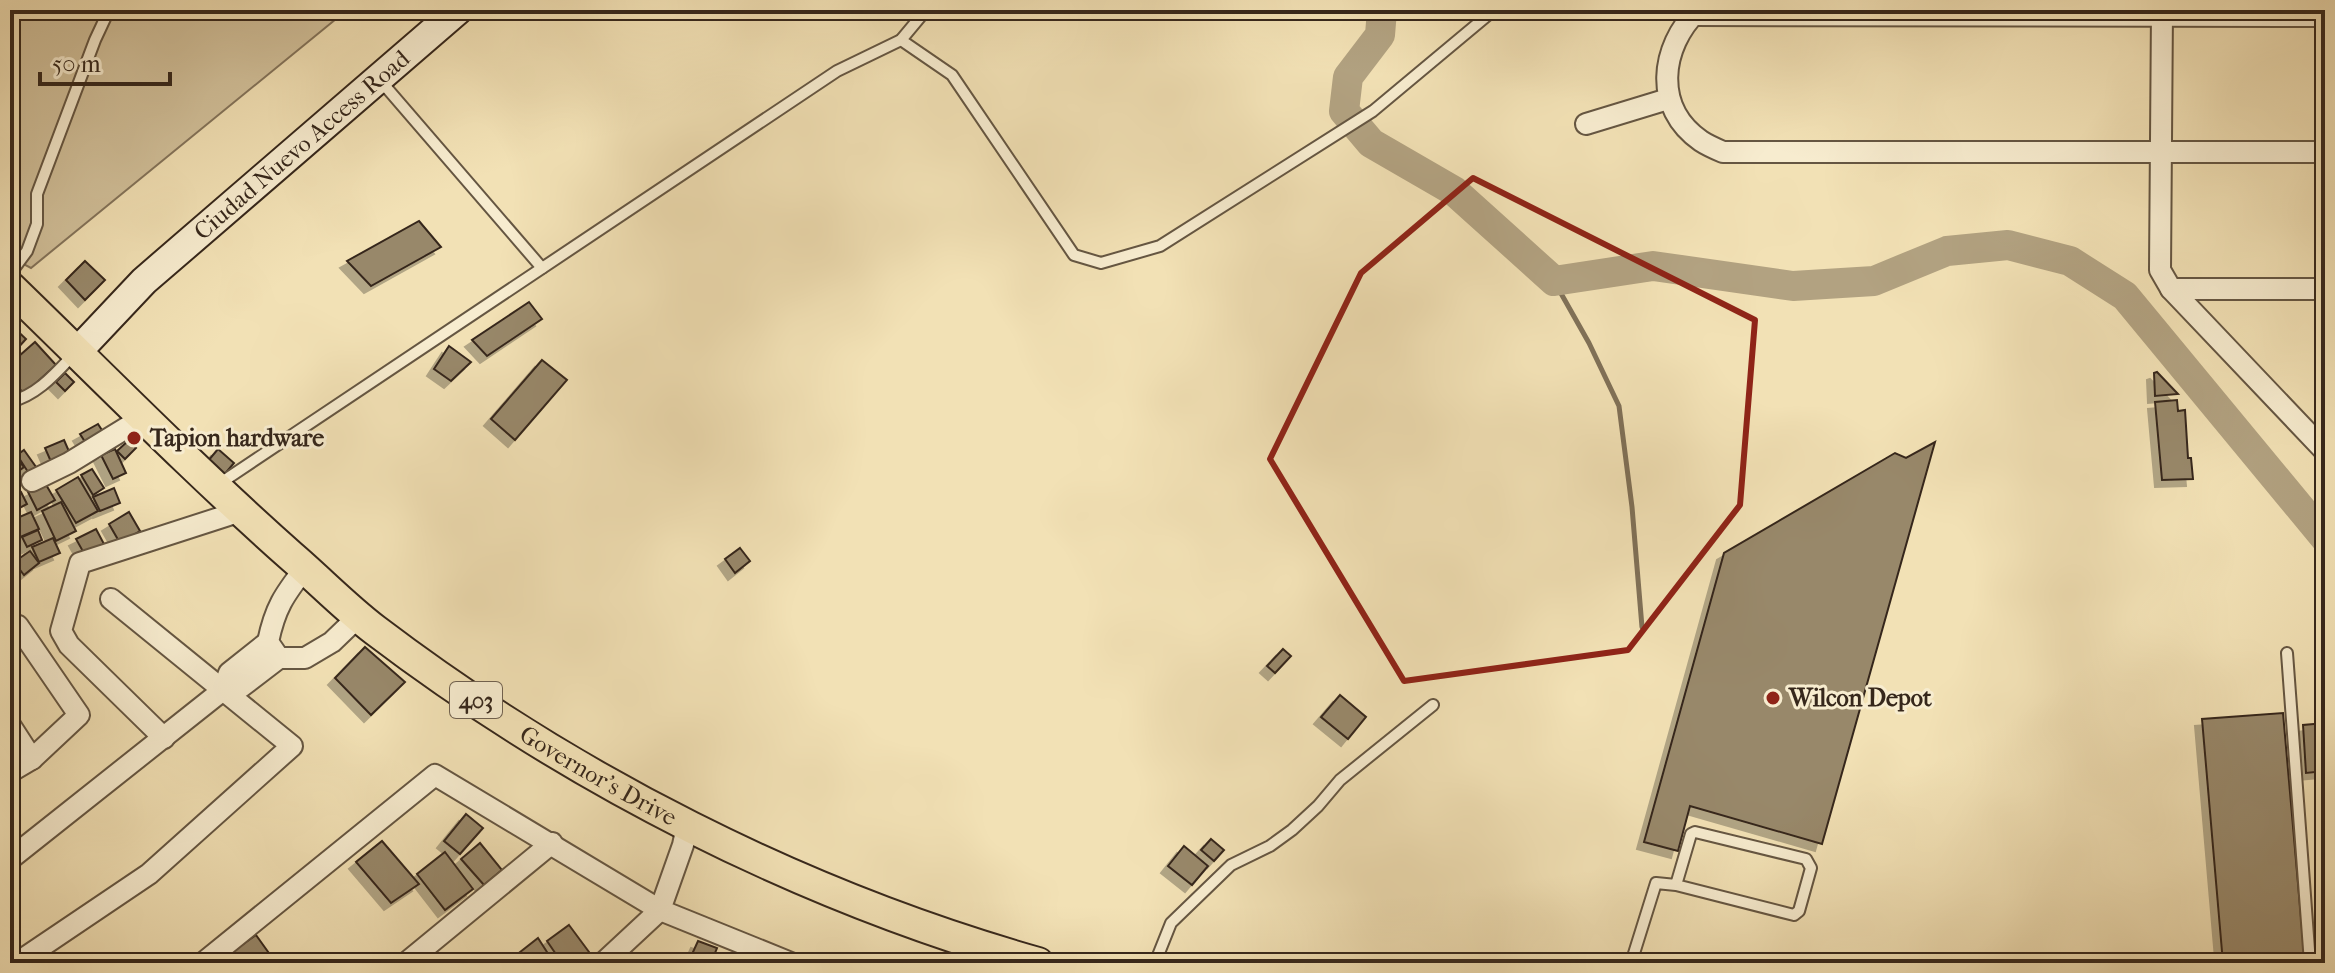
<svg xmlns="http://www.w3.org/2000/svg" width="2335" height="973" viewBox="0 0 2335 973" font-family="'IM FELL French Canon',serif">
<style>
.green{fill:#d2c19b;stroke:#84745b;stroke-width:2}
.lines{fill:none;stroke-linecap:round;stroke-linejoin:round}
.stream{stroke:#807158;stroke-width:5}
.river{stroke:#b2a281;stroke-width:30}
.building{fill:#98886b;stroke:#36271b;stroke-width:2;filter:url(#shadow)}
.lane-casing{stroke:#655642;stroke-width:14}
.street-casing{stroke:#655642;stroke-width:24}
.secondary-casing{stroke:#36271b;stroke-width:32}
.primary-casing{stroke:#36271b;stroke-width:34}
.lane{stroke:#f7eccf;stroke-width:10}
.street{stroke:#f7eccf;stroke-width:20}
.secondary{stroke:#f7eccf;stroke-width:28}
.primary{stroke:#f2e1b5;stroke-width:30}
.marked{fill:none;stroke:#8f2418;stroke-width:6;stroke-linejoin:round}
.poi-dot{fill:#8f2418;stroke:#f7eccf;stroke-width:3}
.labels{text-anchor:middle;stroke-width:6;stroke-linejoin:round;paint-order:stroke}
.shield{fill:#f7eccf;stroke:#706251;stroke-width:2}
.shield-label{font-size:22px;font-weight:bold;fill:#36271b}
.street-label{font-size:24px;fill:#36271b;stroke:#f7eccf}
.poi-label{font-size:24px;font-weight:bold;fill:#36271b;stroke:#f7eccf;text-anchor:start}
</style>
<defs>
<filter id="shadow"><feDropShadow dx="-7" dy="7" stdDeviation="0" flood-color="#0004"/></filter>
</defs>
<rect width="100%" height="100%" fill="#f2e1b5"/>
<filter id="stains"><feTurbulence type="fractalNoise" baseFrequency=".0025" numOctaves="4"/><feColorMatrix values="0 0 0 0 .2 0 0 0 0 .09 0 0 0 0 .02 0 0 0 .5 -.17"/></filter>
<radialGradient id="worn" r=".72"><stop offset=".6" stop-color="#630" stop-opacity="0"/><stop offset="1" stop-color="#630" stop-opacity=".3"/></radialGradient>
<polygon class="green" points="10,10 347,10 31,268 10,257"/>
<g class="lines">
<polyline class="stream" points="1554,281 1589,343 1619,406 1632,507 1642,627"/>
<polyline class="river" points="1382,10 1380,35 1348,77 1344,111 1371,143 1454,191 1554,281 1653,266 1793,286 1874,281 1947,251 2008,245 2070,261 2125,296 2325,538"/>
</g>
<g class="building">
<polygon points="419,221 441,247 371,286 347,261"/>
<polygon points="85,261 105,280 85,300 66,280"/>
<polygon points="529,302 542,319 487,356 472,340"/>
<polygon points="10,324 26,339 16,350 10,345"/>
<polygon points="35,342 56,365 24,394 10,378 10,364"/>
<polygon points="449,346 471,362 451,381 434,369"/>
<polygon points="542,360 567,380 515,440 491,419"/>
<polygon points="2157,372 2178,394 2155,396 2154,373"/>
<polygon points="65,373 74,382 65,391 56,382"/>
<polygon points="2177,400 2178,411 2185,410 2188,458 2191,458 2193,479 2162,480 2155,402"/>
<polygon points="98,424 107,438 89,448 80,434"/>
<polygon points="64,440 71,456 52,464 45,448"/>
<polygon points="129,440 136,448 125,459 117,451"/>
<polygon points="1935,442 1822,844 1690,806 1678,851 1644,842 1724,553 1895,453 1906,458"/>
<polygon points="115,449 126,473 113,479 101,455"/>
<polygon points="218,449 234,463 224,475 208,461"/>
<polygon points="10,450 24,467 12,476 10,473"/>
<polygon points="24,450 36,467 28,472 17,455"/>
<polygon points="92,469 104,488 93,495 81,475"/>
<polygon points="78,477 98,511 76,523 56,490"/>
<polygon points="45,483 55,500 37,510 28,492"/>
<polygon points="114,488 120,503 100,511 93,497"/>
<polygon points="21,492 27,504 10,513 10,498"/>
<polygon points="61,502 76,531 56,541 42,511"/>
<polygon points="31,512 39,529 18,538 10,521"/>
<polygon points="129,512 140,531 120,543 109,524"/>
<polygon points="96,529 104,544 85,555 76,539"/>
<polygon points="38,530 42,540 27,547 22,537"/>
<polygon points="53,538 60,553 39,562 32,547"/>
<polygon points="740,548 750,561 735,573 725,559"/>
<polygon points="30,551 39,563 24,575 14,562"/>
<polygon points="365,647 405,682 371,715 335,678"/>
<polygon points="1283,649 1291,656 1275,673 1267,666"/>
<polygon points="1340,695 1366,717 1348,739 1321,717"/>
<polygon points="2283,713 2305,963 2223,963 2202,719"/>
<polygon points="2325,723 2325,771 2306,773 2303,725"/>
<polygon points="466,814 483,828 460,854 444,841"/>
<polygon points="1211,839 1224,850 1214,861 1201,850"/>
<polygon points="382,841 419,884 391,903 356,862"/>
<polygon points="480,843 502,870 484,885 461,859"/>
<polygon points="1184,846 1208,866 1192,885 1168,866"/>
<polygon points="445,852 473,889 445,910 417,874"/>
<polygon points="569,925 589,952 574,963 562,963 547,941"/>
<polygon points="256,935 276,963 216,963"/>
<polygon points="538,938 554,963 506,963"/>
<polygon points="698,941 717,948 711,963 688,963"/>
<polygon points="653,954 675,961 675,963 640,963 645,958 651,959"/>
</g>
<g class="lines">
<g class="lane-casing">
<g id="lane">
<polyline points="901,40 952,75 1074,255 1101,263 1160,246 1373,111 1494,10"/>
<polyline points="379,79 542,268"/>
<polyline points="10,274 27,251 37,224 37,194 95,40 109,10"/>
<path d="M 10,402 C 38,395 56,373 75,353"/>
<polyline points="219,484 837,71 901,40 926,10"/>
<polyline points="2287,653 2310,963"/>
<polyline points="1155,963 1171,923 1231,865 1270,846 1292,830 1318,806 1340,780 1433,705"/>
<polyline points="1631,963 1656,883 1676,885 1794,915 1799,911 1811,868 1806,859 1695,832 1691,834 1676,885"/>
</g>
</g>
<g class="street-casing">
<g id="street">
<path d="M 1698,10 C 1660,47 1653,108 1701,141 C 1707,145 1716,149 1723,152 L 2325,152"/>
<polyline points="2162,10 2160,270 2171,289 2325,451"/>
<polyline points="1693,15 2325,16"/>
<polyline points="1586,124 1668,99"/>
<polyline points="2171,289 2325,289"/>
<polyline points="32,481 69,463 144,417"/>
<path d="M 305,568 C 284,595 275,608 268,642 L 279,658 L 305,658 L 332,642 L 359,616"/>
<polyline points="10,628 18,626 79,715 32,759 10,772"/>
<polyline points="223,690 229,673 268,642"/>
<polyline points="10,725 32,759"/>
<polyline points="164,738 69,645 61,631 80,563 241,511"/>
<polyline points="687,826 683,845 660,910 791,963"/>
<polyline points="10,859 223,690 241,687 279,658"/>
<polyline points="17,963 149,874 292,746 111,599"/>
<polyline points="203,963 435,775 660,910 603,963"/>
<polyline points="406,963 552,843"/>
</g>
</g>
<g class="secondary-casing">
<g id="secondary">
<path id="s1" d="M 77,352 L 144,281 L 458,10"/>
</g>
</g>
<g class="primary-casing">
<g id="primary">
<path id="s2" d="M 10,287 C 103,377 194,470 291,556 C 319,580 346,608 375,630 C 571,779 801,896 1038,963"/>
</g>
</g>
<use href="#lane" class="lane"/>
<use href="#street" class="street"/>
<use href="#secondary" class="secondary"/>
<use href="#primary" class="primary"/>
</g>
<path class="marked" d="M 1473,178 L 1755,320 L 1740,505 L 1628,650 L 1404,681 L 1270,459 L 1361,273 Z"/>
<g class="poi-dot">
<circle cx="134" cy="438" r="8"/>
<circle cx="1773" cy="698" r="8"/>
</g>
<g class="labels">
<rect class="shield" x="450" y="682" width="52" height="36" rx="6"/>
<g class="shield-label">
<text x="476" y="708">403</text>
</g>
<g class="street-label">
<text dy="8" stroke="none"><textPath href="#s1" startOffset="306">Ciudad Nuevo Access Road</textPath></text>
<text dy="8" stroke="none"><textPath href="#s2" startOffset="768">Governor's Drive</textPath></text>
</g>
<g class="poi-label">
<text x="150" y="446">Tapion hardware</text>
<text x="1789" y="706">Wilcon Depot</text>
</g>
</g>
<rect width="2335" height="973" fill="none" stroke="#f2e1b5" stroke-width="40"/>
<rect x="12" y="12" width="2311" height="949" fill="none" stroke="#36271b" stroke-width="4"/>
<rect x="20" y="20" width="2295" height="933" fill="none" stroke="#36271b" stroke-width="2"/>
<path d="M40 72v12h130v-12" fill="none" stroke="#36271b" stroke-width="4"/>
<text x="52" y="72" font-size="24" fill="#36271b" stroke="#f7eccf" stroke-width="6" paint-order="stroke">50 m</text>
<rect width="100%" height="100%" filter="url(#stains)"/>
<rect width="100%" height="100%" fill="url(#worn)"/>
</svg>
